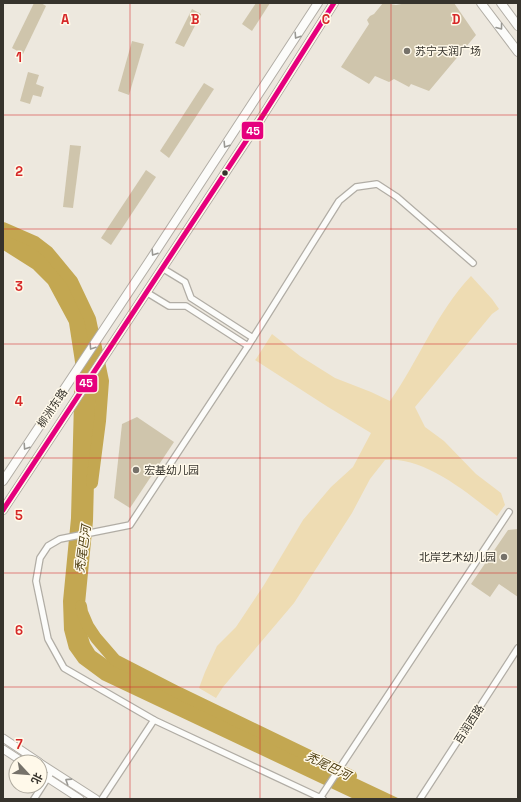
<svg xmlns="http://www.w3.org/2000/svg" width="521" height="802" viewBox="0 0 521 802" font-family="'Space Grotesk','Noto Sans SC',sans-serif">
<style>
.green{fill:#eedcb3}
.water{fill:#c3a751}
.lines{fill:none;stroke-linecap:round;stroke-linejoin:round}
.river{stroke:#c3a751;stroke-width:12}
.building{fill:#cfc5ac}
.minor-casing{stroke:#b1ada5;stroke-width:8}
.tertiary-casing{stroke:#b1ada5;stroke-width:9}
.secondary-casing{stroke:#b1ada5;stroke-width:10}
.minor{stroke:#fcfcfa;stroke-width:5.5}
.tertiary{stroke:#fcfcfa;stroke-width:7}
.secondary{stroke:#fcfcfa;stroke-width:8}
.bus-1-casing{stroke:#fff9ea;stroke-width:8}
.bus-1{stroke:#e5007d;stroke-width:5}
.oneway{stroke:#999893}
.grid{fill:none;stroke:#d62828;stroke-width:1;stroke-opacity:0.55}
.poi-dot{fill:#76726a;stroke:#fff9ea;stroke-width:1.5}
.bus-dot{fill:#36332c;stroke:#fff9ea;stroke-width:1.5}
.labels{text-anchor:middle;stroke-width:3;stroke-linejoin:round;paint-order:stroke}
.poi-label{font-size:11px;fill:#36332c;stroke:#fff9ea;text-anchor:start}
.street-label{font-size:11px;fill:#36332c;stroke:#fff9ea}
.water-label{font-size:12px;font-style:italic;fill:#4d3d11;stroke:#fff9ea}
.grid-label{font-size:13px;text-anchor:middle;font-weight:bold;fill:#d62828;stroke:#fff9ea;stroke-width:3;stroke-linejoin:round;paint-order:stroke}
.line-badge{stroke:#fff9ea;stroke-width:1.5}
.badge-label{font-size:11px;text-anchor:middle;font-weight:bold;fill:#fff}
</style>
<rect width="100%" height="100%" fill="#ede8de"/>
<path class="green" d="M 471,276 L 492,299 L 499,309 L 492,314 L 415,407 L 425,427 L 444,441 L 476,474 L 501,493 L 505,505 L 497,516 C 468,493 424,456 385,460 L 370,479 L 352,513 L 294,603 L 223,687 L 216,698 L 199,688 L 205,672 L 217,646 L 236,627 L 264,585 L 303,520 L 331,487 L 353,467 L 371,433 L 328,407 L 255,360 L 256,359 L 272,334 L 300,356 L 335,378 L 371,392 L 390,401 C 419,360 436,313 471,276 Z"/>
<polygon class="water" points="3,228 47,254 66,274 90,320 97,363 93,521 85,604 86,630 90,643 95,651 112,663 400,799 354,799 102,680 79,663 69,649 64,630 63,601 71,518 75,362 69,323 48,284 33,269 3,250"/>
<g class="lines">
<g class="river">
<polyline points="3,228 35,242 48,252 72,281 90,319 103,381 100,421 92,483"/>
<polyline points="81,606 82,612 88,626 96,638 115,660 179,693 351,776"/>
</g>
</g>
<g class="building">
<polygon points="34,3 41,3 46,6 23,54 12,48"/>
<polygon points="256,3 270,3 252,31 242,24"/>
<polygon points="383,3 396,5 407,3 454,3 476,35 429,91 411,84 409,87 394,79 389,82 375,76 369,84 341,67 369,24 367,20 370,16 374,14"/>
<polygon points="192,9 201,14 184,47 175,43"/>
<polygon points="132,41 144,44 129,95 118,91"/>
<polygon points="28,72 39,75 36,84 44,87 41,97 33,95 30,104 20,101"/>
<polygon points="204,83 214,89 169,158 160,151"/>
<polygon points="70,145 81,146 73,208 63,207"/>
<polygon points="146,170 156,177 111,245 101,238"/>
<polygon points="137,417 174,442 130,508 114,498 122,424"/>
<polygon points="518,529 518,597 499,584 490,597 471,584 508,530"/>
</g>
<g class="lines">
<g class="minor-casing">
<g id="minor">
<polyline points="162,268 185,282 191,298 253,338 339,201 356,187 377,184 397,197 473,263"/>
<polyline points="146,292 169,306 186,306 248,346 253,338"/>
<polyline points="154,720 323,799"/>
<polyline points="320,798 509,512"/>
<polyline points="34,799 52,771"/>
<polyline points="102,799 154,720 64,668 48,639 36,581 40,558 48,546 60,539 130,525 248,346"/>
<polyline points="420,799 518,648"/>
</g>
</g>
<g class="tertiary-casing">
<g id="tertiary">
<polyline points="3,738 39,762"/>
<polyline points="3,749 23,762"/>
<polyline points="40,763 96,799"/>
<polyline points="40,773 80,799"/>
</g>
</g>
<g class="secondary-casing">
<g id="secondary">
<polyline points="481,3 518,52"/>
<polyline points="501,3 518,26"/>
<polyline points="3,481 150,260 318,3"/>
<polyline points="3,510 260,120 334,3"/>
</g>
</g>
<use href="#minor" class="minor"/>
<use href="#tertiary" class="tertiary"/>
<use href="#secondary" class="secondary"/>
<g class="bus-1-casing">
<polyline id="bus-1" points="3,510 260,120 334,3"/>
</g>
<use href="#bus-1" class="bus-1"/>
</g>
<defs><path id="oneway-chevron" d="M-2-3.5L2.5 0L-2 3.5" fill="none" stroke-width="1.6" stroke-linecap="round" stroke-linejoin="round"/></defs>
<g class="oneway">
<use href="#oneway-chevron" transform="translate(500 27) rotate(53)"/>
<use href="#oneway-chevron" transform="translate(297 36) rotate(123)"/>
<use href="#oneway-chevron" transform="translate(226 145) rotate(123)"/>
<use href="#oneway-chevron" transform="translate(154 253) rotate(123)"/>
<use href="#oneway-chevron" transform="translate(92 347) rotate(123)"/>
<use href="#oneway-chevron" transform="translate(26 447) rotate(124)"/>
<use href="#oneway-chevron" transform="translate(68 781) rotate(-147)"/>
</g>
<path class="grid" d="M 130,3 L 130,799M 260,3 L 260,799M 391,3 L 391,799M 3,115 L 518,115M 3,229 L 518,229M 3,344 L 518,344M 3,458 L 518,458M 3,573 L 518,573M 3,687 L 518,687"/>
<g class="poi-dot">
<circle cx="407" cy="51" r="4"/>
<circle cx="136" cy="470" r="4"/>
<circle cx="504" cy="557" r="4"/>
</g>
<circle class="bus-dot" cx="225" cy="173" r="3.5"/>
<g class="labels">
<g class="poi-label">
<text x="415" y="55">苏宁天润广场</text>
<text x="144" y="474">宏基幼儿园</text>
<text x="496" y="561" text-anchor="end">北岸艺术幼儿园</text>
</g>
<g class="street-label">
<text transform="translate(52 408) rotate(-56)" y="4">柳洲东路</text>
<text transform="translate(469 724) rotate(-57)" y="4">百润西路</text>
</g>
<g class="water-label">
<text transform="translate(83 549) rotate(-82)" y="4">秃尾巴河</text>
<text transform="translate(328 766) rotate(26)" y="4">秃尾巴河</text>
</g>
</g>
<g class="grid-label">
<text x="65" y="24">A</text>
<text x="195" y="24">B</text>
<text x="326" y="24">C</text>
<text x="456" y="24">D</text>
<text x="19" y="62">1</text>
<text x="19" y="176">2</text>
<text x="19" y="291">3</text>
<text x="19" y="406">4</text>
<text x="19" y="520">5</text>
<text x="19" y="635">6</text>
<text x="19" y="749">7</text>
</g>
<g class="line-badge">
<rect x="241" y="121" width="23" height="19" rx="4" fill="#e5007d"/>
<rect x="75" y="374" width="23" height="19" rx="4" fill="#e5007d"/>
</g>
<g class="badge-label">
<text x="253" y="135">45</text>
<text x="86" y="387">45</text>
</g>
<rect width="521" height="802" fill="none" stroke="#36332c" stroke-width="8"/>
<g transform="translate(28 774) rotate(116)"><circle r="19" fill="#fff9ea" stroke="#afaa9e"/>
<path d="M0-3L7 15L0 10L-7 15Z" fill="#76726a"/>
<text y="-6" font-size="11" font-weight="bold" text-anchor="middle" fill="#36332c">北</text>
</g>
</svg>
